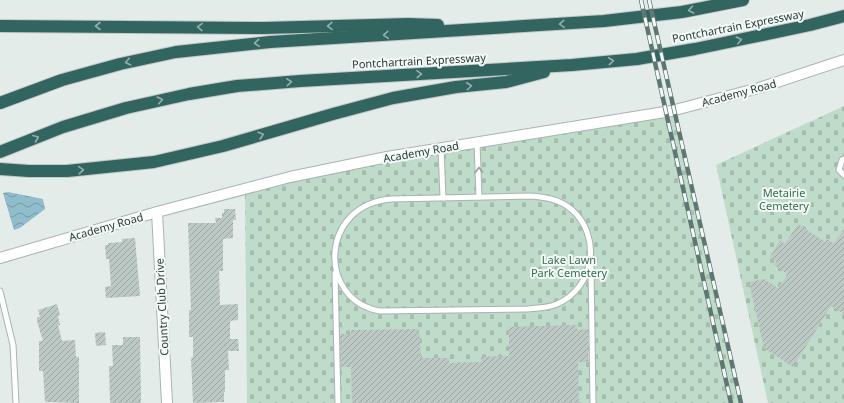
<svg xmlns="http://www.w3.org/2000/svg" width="844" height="403" viewBox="0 0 844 403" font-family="'Noto Sans',sans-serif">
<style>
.cemetery{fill:url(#cemetery-stones)}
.water{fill:url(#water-waves)}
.building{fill:url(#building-hatch)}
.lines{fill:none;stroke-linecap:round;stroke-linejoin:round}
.service-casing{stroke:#a7b4b0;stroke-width:7}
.minor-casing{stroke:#a7b4b0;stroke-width:12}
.motorway-casing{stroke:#c2c8c7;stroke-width:14}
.service{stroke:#fff;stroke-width:5}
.minor{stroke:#fff;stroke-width:10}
.motorway{stroke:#336560;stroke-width:12}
.rail-casing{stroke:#5f7773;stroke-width:4.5}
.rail{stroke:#f4f9f7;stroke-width:3;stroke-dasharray:9;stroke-linecap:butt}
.oneway{stroke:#94afac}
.oneway2{stroke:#929e9c}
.labels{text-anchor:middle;stroke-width:4;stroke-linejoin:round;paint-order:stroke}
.street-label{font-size:11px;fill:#253c38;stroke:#f4f9f7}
.park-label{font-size:11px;fill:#336f51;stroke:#f4f9f7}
</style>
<defs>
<pattern id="cemetery-stones" width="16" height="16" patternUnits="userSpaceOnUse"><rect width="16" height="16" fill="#bfdbc9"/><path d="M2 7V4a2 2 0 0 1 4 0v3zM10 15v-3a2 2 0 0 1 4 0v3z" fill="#a4bdad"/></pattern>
<pattern id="water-waves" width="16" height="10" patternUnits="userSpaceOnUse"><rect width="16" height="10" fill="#91bccc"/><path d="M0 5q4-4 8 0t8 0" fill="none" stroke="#769aa7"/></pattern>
<pattern id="building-hatch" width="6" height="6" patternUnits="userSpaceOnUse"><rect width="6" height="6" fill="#bcc9c5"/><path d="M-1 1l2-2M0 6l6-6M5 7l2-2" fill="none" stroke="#99a4a1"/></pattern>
</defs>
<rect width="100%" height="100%" fill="#e4ece9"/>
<g class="cemetery">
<polygon points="844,106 844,403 768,403 716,165"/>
<polygon points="671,111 682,145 741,403 247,403 245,188 290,177"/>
</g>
<polygon class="water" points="8,192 43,199 45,209 20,228 14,230 3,193"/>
<g class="building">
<polygon points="224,209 235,209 236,220 233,220 233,238 223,239 223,271 219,271 220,305 238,304 238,320 230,321 230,339 238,339 239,351 228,351 229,370 225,370 225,392 224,392 224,402 193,403 191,358 193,357 193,337 189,337 189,310 191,310 188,223 216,223 215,218 222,218 222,213 224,213"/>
<polygon points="798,224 825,242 827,239 834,244 844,229 844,314 831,306 793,367 764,348 749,282 764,279 778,288 788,274 774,265 776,262 770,257 780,240 785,244"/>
<polygon points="135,238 140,296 106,298 105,287 111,286 109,259 106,259 105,245 108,245 108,243 122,242 122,239"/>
<polygon points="57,304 60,315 58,316 60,325 58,325 62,341 75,340 76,357 79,357 79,403 45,402 43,371 39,371 39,341 43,341 37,321 37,317 40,317 38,310"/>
<polygon points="577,325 577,330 588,329 588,362 578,362 579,403 352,403 351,366 341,367 340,334 351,334 351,330 419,329 421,358 449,358 449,363 481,362 481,357 509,356 509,327"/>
<polygon points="105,332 106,345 96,346 95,333"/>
<polygon points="123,337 140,337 141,403 110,403 109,366 113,366 112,345 123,345"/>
</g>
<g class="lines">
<g class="service-casing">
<g id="service">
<polyline points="477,143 479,197"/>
<polyline points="441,148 443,198"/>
<polyline points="844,159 842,160 839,170 844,175"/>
<path d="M 530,196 C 545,197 559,199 571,209 C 602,235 595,288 557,304 C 548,308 538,308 527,309 L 380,311 C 317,300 319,205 391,199 Z"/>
<polyline points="591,266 593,403"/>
<polyline points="335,273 338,403"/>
<polyline points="0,291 13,345 16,403"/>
</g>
</g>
<g class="minor-casing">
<g id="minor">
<polyline points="157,212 167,403"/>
<polyline points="0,258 157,212 290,177 387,157 671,111 759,88 844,60"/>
</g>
</g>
<g class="motorway-casing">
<g id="motorway">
<polyline points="0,26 264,28 408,24 438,25"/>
<polyline points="0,103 62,80 120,64 176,52 270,42 604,21 682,12 743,0"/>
<polyline points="0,152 63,127 126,108 189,94 237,86 300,81 572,65 637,59 695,49 810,25 844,16"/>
<polyline points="0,169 29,171 67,171 154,162 223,146 333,114 393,98 456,87 506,82 544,72"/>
</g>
</g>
<use href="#service" class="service"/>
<use href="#minor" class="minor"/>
<use href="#motorway" class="motorway"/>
<g class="rail-casing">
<g id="rail">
<polyline points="641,0 731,403"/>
<polyline points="649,0 741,403"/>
</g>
</g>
<use href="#rail" class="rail"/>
</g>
<defs><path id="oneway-chevron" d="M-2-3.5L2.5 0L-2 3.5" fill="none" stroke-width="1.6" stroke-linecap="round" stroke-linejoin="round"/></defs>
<g class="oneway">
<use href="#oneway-chevron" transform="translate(691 10) rotate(169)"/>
<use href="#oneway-chevron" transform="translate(562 24) rotate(176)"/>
<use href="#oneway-chevron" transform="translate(98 26) rotate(-180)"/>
<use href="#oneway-chevron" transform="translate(330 26) rotate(179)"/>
<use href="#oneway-chevron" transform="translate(200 27) rotate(-179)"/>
<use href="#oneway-chevron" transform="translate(386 35) rotate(176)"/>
<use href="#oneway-chevron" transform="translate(739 40) rotate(-12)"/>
<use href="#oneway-chevron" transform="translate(257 43) rotate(175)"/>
<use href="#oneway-chevron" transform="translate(611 61) rotate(-6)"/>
<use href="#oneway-chevron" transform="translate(128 62) rotate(168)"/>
<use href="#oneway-chevron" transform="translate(419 74) rotate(-3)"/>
<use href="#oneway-chevron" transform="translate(289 82) rotate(-5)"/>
<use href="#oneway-chevron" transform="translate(469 86) rotate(-7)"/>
<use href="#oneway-chevron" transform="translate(160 100) rotate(-13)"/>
<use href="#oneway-chevron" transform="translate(261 135) rotate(-16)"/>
<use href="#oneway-chevron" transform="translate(36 138) rotate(-22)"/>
<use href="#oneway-chevron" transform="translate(81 170) rotate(-4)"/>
</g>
<use class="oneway2" href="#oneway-chevron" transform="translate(479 170) rotate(-91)"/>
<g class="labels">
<g class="street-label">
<text transform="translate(738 26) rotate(-11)" y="4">Pontchartrain Expressway</text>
<text transform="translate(419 61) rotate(-3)" y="4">Pontchartrain Expressway</text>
<text transform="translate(739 93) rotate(-15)" y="4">Academy Road</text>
<text transform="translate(421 152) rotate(-10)" y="4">Academy Road</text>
<text transform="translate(106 227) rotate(-16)" y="4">Academy Road</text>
<text transform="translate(162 307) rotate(-93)" y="4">Country Club Drive</text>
</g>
<g class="park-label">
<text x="784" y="197">Metairie<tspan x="784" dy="13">Cemetery</tspan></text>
<text x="569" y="264">Lake Lawn<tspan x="569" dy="13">Park Cemetery</tspan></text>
</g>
</g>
</svg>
